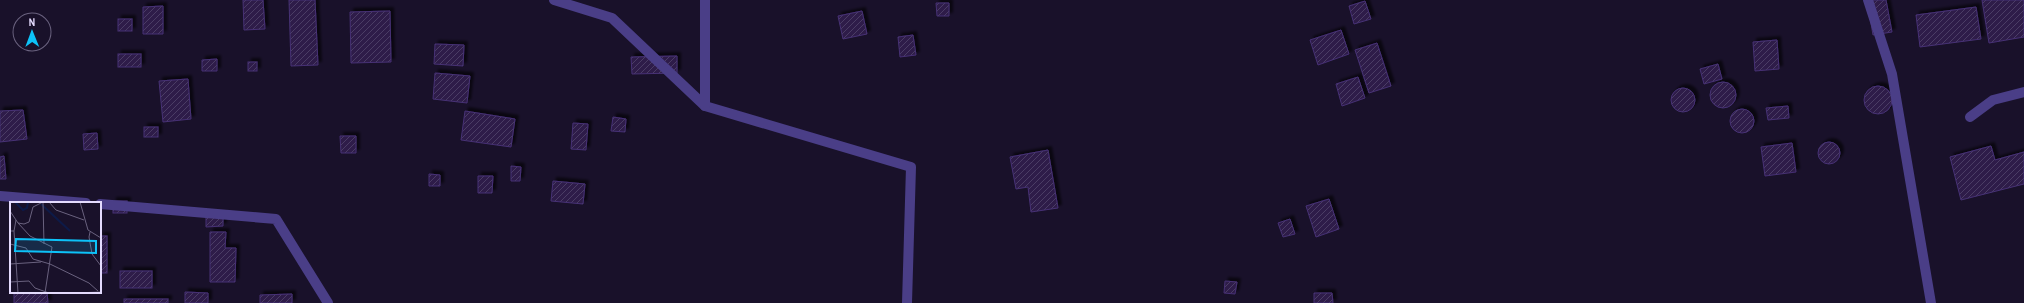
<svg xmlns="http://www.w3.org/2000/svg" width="2024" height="303" viewBox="0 0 2024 303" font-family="'Archivo Narrow',sans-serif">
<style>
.building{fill:url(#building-hatch);stroke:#473175;filter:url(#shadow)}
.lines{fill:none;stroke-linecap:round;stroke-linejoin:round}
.minor{stroke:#4a3e87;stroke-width:10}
.inset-river{fill:none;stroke:#0d1a48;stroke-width:2}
.inset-road{fill:none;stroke:#6a627f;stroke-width:1}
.view{fill:#0dc2f8;fill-opacity:0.15;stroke:#0dc2f8;stroke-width:2}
.inset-edge{fill:none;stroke:#e4dbfe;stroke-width:2}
</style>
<defs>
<pattern id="building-hatch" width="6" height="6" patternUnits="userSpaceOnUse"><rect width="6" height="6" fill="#2d1e4a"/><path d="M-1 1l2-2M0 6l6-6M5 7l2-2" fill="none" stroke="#4b3e65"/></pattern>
<filter id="shadow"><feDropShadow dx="3.5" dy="-3.5" stdDeviation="1" flood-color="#0009"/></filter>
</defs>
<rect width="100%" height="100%" fill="#19112a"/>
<g class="building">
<polygon points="243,0 263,0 265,29 244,30"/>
<polygon points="289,0 315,0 318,65 291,66"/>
<polygon points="1867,0 1886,0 1892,32 1873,35"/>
<polygon points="1982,0 2024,0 2024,37 1989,43"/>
<polygon points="1365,1 1371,19 1354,24 1349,6"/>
<polygon points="936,3 949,3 949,16 937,16"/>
<polygon points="163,6 163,34 143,34 143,7"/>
<polygon points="1976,7 1981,39 1920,47 1916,15"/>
<polygon points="390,11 391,62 351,63 350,12"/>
<polygon points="862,11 867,34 843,39 838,16"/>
<rect x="118" y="19" width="14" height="12"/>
<polygon points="1341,30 1349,54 1318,65 1310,40"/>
<polygon points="913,35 916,55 900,57 898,37"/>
<polygon points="1777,40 1779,69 1755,71 1753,42"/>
<polygon points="1377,43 1391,86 1369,93 1355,50"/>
<polygon points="435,44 464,45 463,66 434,64"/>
<rect x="118" y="54" width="23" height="13"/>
<polygon points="677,56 677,73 632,74 631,57"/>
<polygon points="217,59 217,71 202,71 202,60"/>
<rect x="248" y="62" width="9" height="9"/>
<polygon points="1718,64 1722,79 1704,84 1700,69"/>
<polygon points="435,73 470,76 467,103 433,99"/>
<polygon points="1358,77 1365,98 1342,106 1336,84"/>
<polygon points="188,79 191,119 163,122 159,81"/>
<circle cx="1723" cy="95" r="13"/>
<circle cx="1878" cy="100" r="14"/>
<circle cx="1683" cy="100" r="12"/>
<polygon points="1788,106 1789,118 1768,120 1766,108"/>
<circle cx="1742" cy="121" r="12"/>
<polygon points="23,110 27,139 0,142 0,111"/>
<polygon points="465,111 515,119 511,147 461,140"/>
<polygon points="613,117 626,119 625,132 611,131"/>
<polygon points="573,123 588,124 586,150 571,149"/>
<rect x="144" y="127" width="14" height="10"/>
<polygon points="97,133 98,149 84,150 83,134"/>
<polygon points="340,136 356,136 356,153 341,153"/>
<circle cx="1829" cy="153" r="11"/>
<polygon points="1792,143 1796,172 1765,176 1761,147"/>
<polygon points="1991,146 1995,160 2024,152 2024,184 1961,200 1950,157"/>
<polygon points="1048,150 1058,208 1031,212 1028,187 1016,189 1010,157"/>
<polygon points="4,156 6,179 0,179 0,157"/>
<polygon points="511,166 521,167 520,181 511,181"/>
<polygon points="429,174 440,175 440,186 429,186"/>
<polygon points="478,176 493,176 492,193 478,193"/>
<polygon points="553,181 585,184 583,204 551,201"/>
<polygon points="1329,199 1339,229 1316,237 1306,206"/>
<rect x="113" y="201" width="14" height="12"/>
<polygon points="206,215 223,215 223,226 206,227"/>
<polygon points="1290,219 1295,234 1283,237 1278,223"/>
<polygon points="210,232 226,232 225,248 236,248 235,282 210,282"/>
<rect x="100" y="236" width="7" height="37"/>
<rect x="120" y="271" width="32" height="17"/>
<polygon points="1225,281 1237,282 1235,294 1224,293"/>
<polygon points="14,292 47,292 48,303 14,303"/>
<polygon points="185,292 208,293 208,303 185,303"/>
<polygon points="1314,293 1332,293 1333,303 1314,303"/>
<polygon points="292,294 292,303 260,303 260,295"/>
<rect x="124" y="299" width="44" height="4"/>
</g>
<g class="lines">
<g class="minor">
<polyline points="554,0 612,18 705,106 911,167 907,303"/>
<polyline points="705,0 705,106"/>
<polyline points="1868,0 1892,74 1931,303"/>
<polyline points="1970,117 1993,100 2024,92"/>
<polyline points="0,196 86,203"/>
<polyline points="100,204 276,219 328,303"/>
</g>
</g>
<g transform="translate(10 202)">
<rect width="91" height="91" fill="#19112a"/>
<path class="inset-river" d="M 5,0 L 13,8 L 17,6 L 18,0M 31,2 L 60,29"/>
<path class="inset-road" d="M 39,0 L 46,8 L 74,18M 70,0 L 78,28 L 91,36M 33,1 L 34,42M 0,9 L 8,21 L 14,22 L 19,20 L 23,5 L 33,0M 8,21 L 20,34 L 42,45 L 35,91M 0,29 L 4,29 L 6,18M 4,29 L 8,91M 80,30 L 79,35 L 82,52 L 91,64M 0,42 L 16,46 L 23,57 L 40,62 L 79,81 L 88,89M 0,62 L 31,60M 0,80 L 19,79 L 25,86 L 39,91M 64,91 L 91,90"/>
<path class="view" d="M 6,37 L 86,39 L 86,51 L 5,49 Z"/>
<rect width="91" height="91" class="inset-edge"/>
</g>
<g transform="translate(32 32) rotate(359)"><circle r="19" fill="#19112a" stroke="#6a627f"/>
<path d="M0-3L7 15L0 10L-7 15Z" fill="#0dc2f8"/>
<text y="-6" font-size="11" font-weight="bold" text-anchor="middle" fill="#e4dbfe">N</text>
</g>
</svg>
